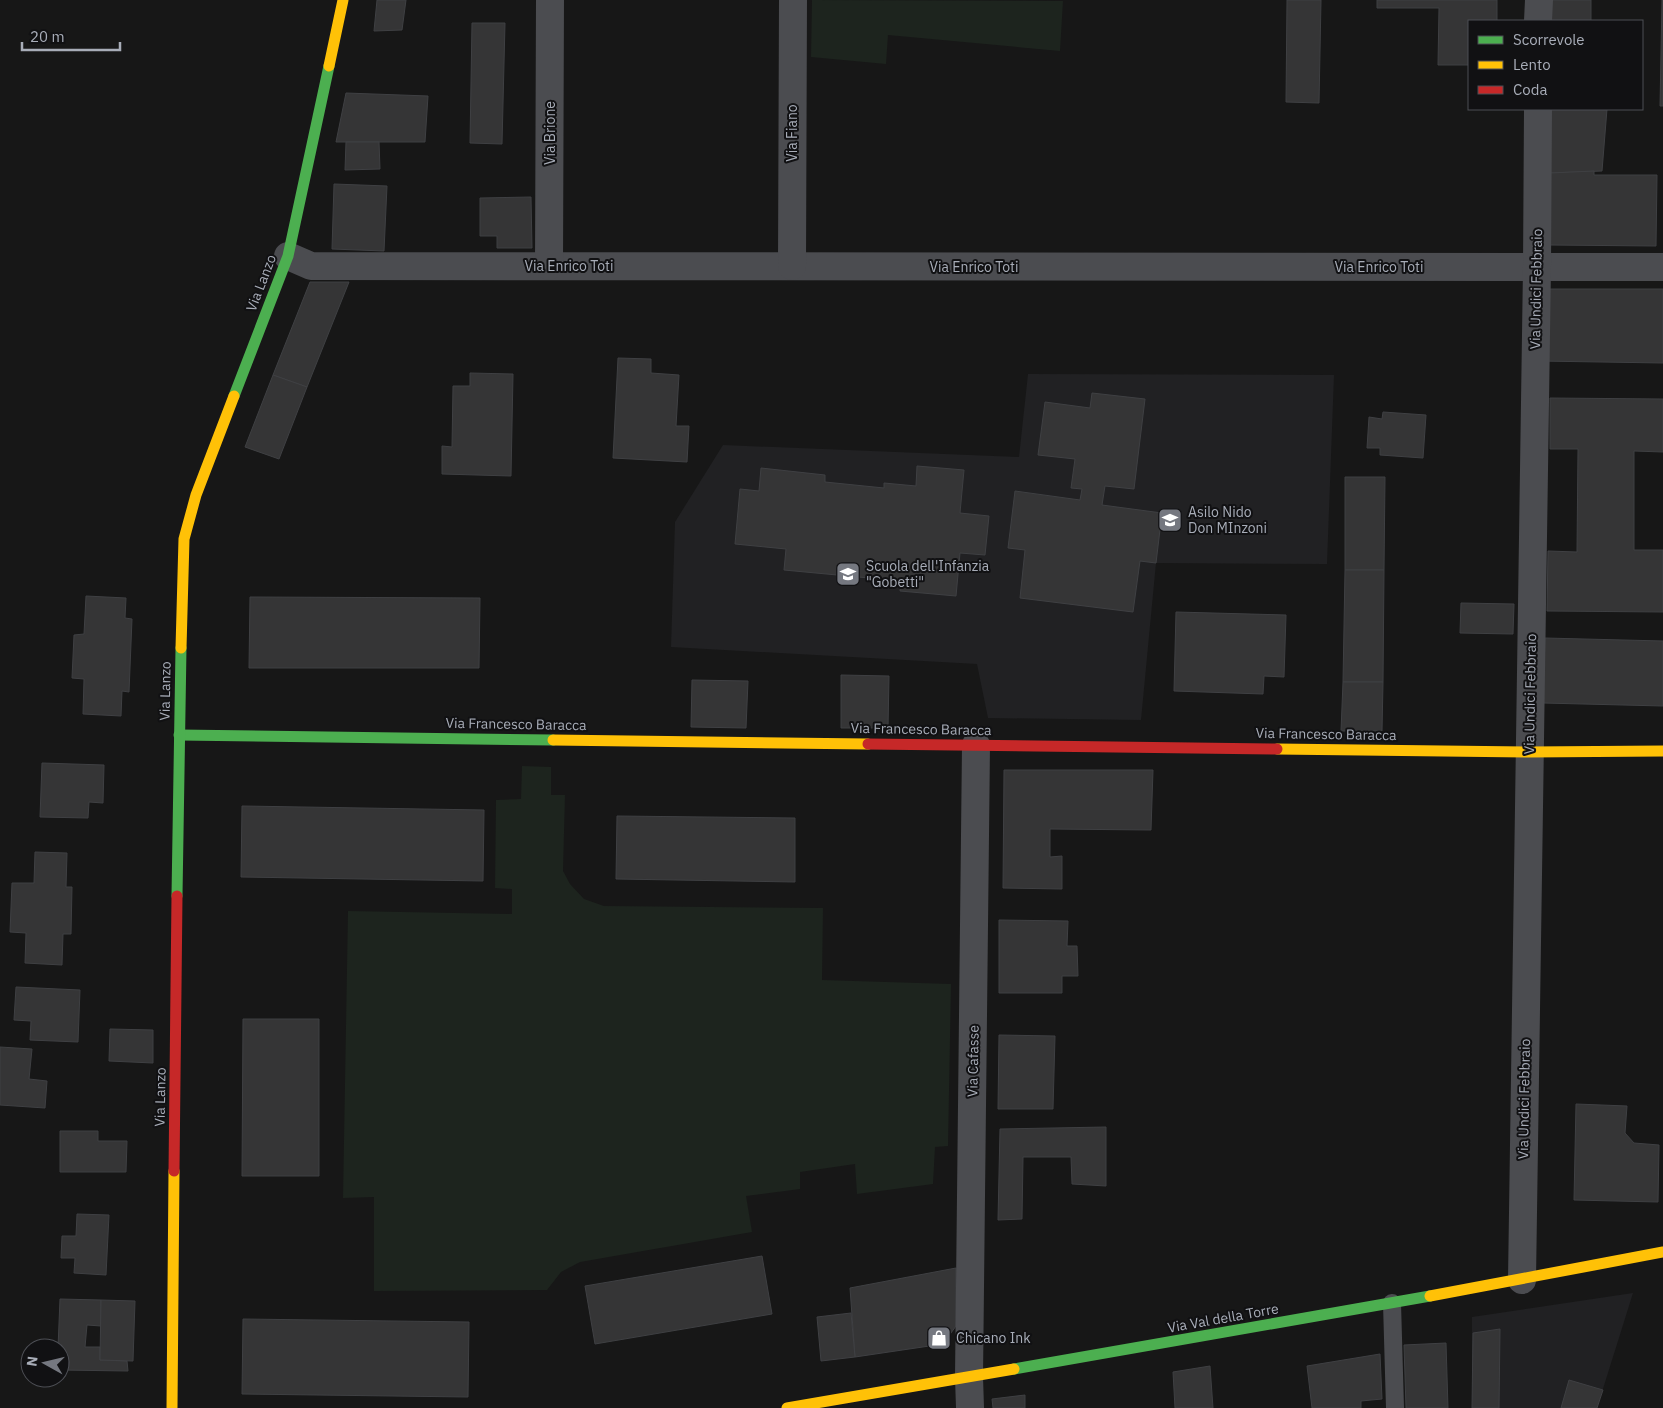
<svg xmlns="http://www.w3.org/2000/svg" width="1663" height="1408" viewBox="0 0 1663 1408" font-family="'IBM Plex Sans',sans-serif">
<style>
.built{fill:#212123}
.green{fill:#1d241e}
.building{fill:#353536;stroke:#3f4043}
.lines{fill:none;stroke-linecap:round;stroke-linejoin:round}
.lane{stroke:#4b4c50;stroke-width:18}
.street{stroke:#4b4c50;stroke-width:28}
.fast{stroke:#4caf50;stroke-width:11}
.slow{stroke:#ffc107;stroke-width:11}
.jam{stroke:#c62828;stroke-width:11}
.labels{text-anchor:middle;stroke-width:4;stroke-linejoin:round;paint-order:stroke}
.street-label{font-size:14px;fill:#a8adb8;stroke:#111113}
.poi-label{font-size:14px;fill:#a8adb8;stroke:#111113;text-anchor:start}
</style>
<rect width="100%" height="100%" fill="#171717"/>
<g class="built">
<polygon points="1028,374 1334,375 1327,564 1156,563 1141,720 988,718 977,664 671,647 675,522 723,445 1019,457"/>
<polygon points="1633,1293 1597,1408 1472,1408 1472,1317"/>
</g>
<g class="green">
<polygon points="812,0 1063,1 1060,51 888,35 886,64 811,57"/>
<polygon points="522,766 551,767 551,795 565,795 563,871 570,884 584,899 604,906 823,908 822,980 951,984 948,1146 935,1147 933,1184 857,1194 855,1164 800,1172 800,1189 746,1196 752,1232 580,1262 561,1272 547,1290 374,1291 374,1197 343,1198 348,911 512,914 512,889 495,888 496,800 521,799"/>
</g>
<g class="building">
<polygon points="377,0 406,0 402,30 374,31"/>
<polygon points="1287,0 1321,0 1319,103 1286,102"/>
<polygon points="1377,0 1497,0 1497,21 1469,21 1469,65 1438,65 1439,8 1377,8"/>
<polygon points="1551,0 1591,0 1591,21 1550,21"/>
<polygon points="1662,0 1663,0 1663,106 1660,106"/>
<polygon points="472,23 505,23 502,144 470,143"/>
<polygon points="346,93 428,96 425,142 336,142"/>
<polygon points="1549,109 1607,109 1602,171 1550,173"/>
<polygon points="346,142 379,142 380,169 345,170"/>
<polygon points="1594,171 1594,175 1657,175 1656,246 1549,245 1550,173"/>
<polygon points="334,184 387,186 384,251 332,249"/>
<polygon points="531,197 532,248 497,248 497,236 480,236 480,198"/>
<polygon points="310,282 349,282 307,387 273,375"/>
<polygon points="1542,289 1663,289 1663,363 1539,361"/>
<polygon points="618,358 651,359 651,373 679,375 676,426 689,426 687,462 613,458"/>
<polygon points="470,373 513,374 511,476 442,474 442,446 452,447 453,386 470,386"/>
<polygon points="273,375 307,387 279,459 245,447"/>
<polygon points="1092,393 1145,399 1134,489 1105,486 1102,505 1162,513 1156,563 1140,561 1133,612 1020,598 1025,550 1008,548 1015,491 1080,500 1082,489 1071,488 1075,459 1038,455 1045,402 1090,408"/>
<polygon points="1550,398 1663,399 1663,452 1634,451 1634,550 1663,550 1663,612 1547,611 1548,551 1577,552 1578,449 1550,449"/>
<polygon points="1383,412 1426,415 1423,458 1380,455 1380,448 1367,448 1369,417 1382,419"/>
<polygon points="917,466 964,470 960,513 989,516 985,555 960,553 956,596 900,591 901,581 784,570 786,549 735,544 740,489 759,491 761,468 825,475 825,482 884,488 884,483 916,486"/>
<polygon points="1345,477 1385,477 1384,570 1345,570"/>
<polygon points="1345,570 1384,570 1383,682 1343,682"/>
<polygon points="86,596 126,598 125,618 132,619 129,692 122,691 121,716 83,714 84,679 72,678 74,635 84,634"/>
<polygon points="250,597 480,598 479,668 249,668"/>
<polygon points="1461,603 1514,604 1513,634 1460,633"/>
<polygon points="1176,612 1286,615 1284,677 1264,676 1263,694 1174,691"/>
<polygon points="1545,638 1663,641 1663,706 1543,703"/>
<polygon points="841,675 889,676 888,728 841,728"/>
<polygon points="692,680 748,681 746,728 691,727"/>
<polygon points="1343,682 1383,682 1382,731 1341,731"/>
<polygon points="42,763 104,765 103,803 89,802 88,818 40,817"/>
<polygon points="1004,770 1153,770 1151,830 1050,829 1050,857 1062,856 1062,889 1003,888"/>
<polygon points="242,806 484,810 483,881 241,877"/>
<polygon points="617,816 795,818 795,882 616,879"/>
<polygon points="35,852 67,853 66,887 72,887 71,934 63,934 62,965 25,963 26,933 10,932 12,883 34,883"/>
<polygon points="999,920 1068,921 1067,946 1077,946 1078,976 1062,976 1062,993 999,993"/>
<polygon points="16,987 80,990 78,1042 30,1040 31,1021 14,1020"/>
<polygon points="243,1019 319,1019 319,1176 242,1176"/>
<polygon points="110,1029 153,1030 153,1063 109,1061"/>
<polygon points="999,1035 1055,1036 1053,1109 998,1109"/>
<polygon points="0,1047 32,1049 29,1079 47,1081 45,1108 0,1105"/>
<polygon points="1576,1104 1627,1106 1625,1133 1634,1143 1659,1145 1658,1202 1574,1200"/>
<polygon points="1106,1127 1106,1186 1072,1184 1071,1157 1023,1157 1022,1219 998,1220 1000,1129"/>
<polygon points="60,1131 98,1131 98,1141 127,1141 126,1172 60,1172"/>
<polygon points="77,1214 109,1215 106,1275 74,1273 75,1258 61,1258 62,1236 76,1236"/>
<polygon points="762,1256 772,1314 595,1344 585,1286"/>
<polygon points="956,1268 956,1326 943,1344 855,1357 850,1288"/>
<polygon points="60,1299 101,1300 101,1326 87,1325 85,1347 100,1347 100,1360 127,1361 128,1371 60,1370 60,1348 58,1348"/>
<polygon points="101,1300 135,1301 133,1361 100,1360"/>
<polygon points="851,1313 855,1357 821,1361 817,1317"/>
<polygon points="243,1319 469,1322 468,1397 242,1394"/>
<polygon points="1500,1329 1499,1408 1472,1408 1473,1333"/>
<polygon points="1446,1343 1448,1408 1406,1408 1404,1345"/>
<polygon points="1380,1354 1382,1399 1361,1401 1361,1408 1312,1408 1307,1366"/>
<polygon points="1210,1366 1213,1408 1175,1408 1173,1372"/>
<polygon points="1569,1380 1603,1390 1597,1408 1561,1408"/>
<polygon points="1025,1395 1025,1408 993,1408 992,1399"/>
</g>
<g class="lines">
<polyline class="lane" points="1392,1303 1395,1408"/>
<g class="street">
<polyline points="1538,21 1539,0"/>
<polyline points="288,256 311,266 1663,267"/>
<polyline points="549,266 550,0"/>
<polyline points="792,266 793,0"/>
<polyline points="1522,1280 1537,267 1538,109"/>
<polyline points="970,1408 969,1377 976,745"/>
</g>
<g class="fast">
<polyline points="234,396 288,256 329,66"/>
<polyline points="179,735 553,740"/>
<polyline points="177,896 181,648"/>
<polyline points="1014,1369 1430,1296"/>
</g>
<g class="slow">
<polyline points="329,66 343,0"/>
<polyline points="181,648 184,539 196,495 234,396"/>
<polyline points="553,740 868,744"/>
<polyline points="1277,749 1529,752 1663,751"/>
<polyline points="1430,1296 1663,1252"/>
<polyline points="172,1408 174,1171"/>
<polyline points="787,1408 1014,1369"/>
</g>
<g class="jam">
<polyline points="868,744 1277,749"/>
<polyline points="174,1171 177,896"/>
</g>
</g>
<defs>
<g id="school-square" transform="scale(1.25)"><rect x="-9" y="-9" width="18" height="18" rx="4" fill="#757880" stroke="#111113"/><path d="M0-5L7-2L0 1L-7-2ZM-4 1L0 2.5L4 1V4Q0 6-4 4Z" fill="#fff"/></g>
<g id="shop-square" transform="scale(1.25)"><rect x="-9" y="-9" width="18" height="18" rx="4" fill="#757880" stroke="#111113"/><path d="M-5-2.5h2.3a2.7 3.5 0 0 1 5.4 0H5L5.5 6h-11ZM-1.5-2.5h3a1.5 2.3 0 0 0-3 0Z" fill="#fff"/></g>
</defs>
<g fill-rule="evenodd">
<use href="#school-square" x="1170" y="520"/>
<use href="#school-square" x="848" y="574"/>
<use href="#shop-square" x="939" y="1338"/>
</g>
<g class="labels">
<g class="street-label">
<text transform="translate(550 133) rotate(-90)" y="5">Via Brione</text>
<text transform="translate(792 133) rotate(-90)" y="5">Via Fiano</text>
<text x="569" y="271">Via Enrico Toti</text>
<text x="974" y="272">Via Enrico Toti</text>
<text x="1379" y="272">Via Enrico Toti</text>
<text transform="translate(261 283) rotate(-69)" y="5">Via Lanzo</text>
<text transform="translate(1536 289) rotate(-89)" y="5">Via Undici Febbraio</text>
<text transform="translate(165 691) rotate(-89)" y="5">Via Lanzo</text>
<text transform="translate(1530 694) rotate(-89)" y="5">Via Undici Febbraio</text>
<text transform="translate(516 724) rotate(1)" y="5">Via Francesco Baracca</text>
<text transform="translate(921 729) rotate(1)" y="5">Via Francesco Baracca</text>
<text transform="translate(1326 734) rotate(1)" y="5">Via Francesco Baracca</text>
<text transform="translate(973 1061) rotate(-89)" y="5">Via Cafasse</text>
<text transform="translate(160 1097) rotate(-89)" y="5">Via Lanzo</text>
<text transform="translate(1524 1099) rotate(-89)" y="5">Via Undici Febbraio</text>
<text transform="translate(1223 1318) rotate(-10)" y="5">Via Val della Torre</text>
</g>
<g class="poi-label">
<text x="1188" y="517">Asilo Nido<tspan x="1188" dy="16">Don MInzoni</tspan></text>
<text x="866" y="571">Scuola dell'Infanzia<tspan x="866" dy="16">"Gobetti"</tspan></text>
<text x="956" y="1343">Chicano Ink</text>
</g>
</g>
<rect x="1468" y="20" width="175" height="90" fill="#111113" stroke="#4d4f55"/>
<rect x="1478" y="36" width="25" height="8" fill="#4caf50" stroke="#4d4f55"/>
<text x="1513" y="45" font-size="15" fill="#a8adb8">Scorrevole</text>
<rect x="1478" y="61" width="25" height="8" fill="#ffc107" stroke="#4d4f55"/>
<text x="1513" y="70" font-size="15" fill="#a8adb8">Lento</text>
<rect x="1478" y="86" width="25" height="8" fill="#c62828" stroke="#4d4f55"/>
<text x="1513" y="95" font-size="15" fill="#a8adb8">Coda</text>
<g transform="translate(45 1363) rotate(278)"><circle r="24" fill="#111113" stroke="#4d4f55"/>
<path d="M0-4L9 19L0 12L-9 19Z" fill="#757880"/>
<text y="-8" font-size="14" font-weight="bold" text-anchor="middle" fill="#a8adb8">N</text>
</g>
<path d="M22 42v8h98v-8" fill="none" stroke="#a8adb8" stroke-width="2.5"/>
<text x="30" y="42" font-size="15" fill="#a8adb8" stroke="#111113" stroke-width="4" paint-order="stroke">20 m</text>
</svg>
